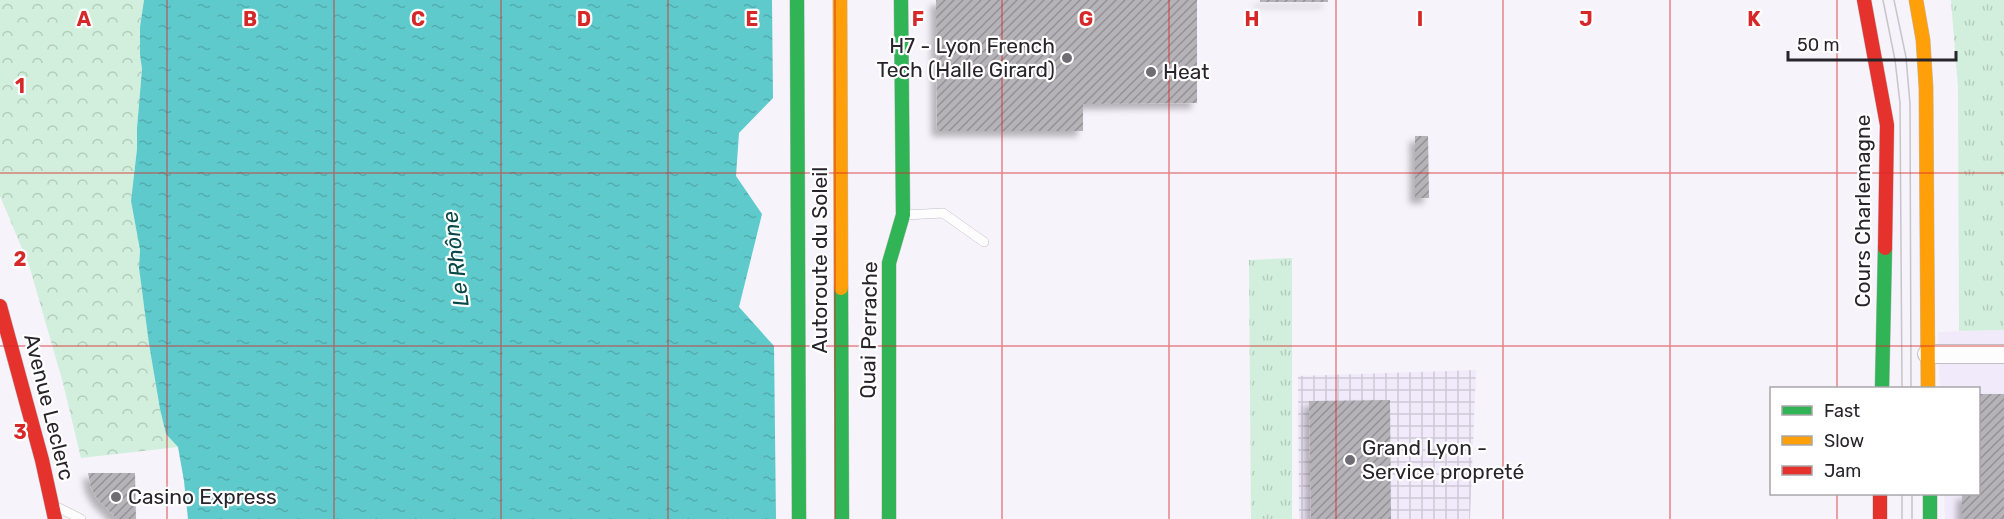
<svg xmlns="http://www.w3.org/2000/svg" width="2004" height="519" viewBox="0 0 2004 519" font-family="Rubik,sans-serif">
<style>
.built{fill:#f1eafa}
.industrial{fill:url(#industrial-grid)}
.grass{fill:url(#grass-tufts)}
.park{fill:url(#park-crowns)}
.water{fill:url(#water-ripples)}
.building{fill:url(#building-hatch);filter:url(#shadow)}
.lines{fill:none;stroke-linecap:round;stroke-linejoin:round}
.lane-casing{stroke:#c1bfc5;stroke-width:10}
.street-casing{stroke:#c1bfc5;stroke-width:20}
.fast-casing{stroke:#c1bfc5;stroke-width:15}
.slow-casing{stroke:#c1bfc5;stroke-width:15}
.jam-casing{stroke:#c1bfc5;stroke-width:15}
.lane{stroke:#fefdfe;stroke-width:9}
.street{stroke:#fefdfe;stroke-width:18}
.fast{stroke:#30b455;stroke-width:14}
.slow{stroke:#ff9f0a;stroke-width:14}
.jam{stroke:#e5322d;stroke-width:14}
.tram{stroke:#c6c5c7;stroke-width:1.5}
.grid{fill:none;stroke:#d62828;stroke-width:1.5;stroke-opacity:0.55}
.poi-dot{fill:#6f6c73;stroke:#fff;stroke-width:2}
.labels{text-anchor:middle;stroke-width:4.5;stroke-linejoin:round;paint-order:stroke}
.poi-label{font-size:21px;fill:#27242a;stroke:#fff;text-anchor:start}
.street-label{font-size:21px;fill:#27242a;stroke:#fff}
.water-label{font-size:22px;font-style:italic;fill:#084848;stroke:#fff}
.grid-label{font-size:20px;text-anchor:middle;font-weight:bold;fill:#d62828;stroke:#fff;stroke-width:4.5;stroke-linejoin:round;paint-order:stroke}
</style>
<defs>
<pattern id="industrial-grid" width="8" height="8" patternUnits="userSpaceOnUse" patternTransform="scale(1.5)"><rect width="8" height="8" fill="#f1eafa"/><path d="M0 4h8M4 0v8" fill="none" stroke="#cfc9d6"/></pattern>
<pattern id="grass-tufts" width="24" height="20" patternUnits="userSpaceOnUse" patternTransform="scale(1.5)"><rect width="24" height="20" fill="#d1efdc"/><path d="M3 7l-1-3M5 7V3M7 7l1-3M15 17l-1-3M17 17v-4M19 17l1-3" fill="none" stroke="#b3cdbd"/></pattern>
<pattern id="park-crowns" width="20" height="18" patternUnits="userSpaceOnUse" patternTransform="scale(1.5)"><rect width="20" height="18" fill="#d1efdc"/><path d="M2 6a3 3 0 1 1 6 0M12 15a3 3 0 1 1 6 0" fill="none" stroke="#b3cdbd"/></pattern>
<pattern id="water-ripples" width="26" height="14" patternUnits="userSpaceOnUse" patternTransform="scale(1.5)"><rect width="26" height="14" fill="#5ecacc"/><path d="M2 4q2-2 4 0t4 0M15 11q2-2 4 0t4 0" fill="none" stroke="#52adaf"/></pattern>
<pattern id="building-hatch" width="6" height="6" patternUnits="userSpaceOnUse" patternTransform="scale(1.5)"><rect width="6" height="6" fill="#b5b3b8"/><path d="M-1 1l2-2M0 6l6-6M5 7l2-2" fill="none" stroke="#939196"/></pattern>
<filter id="shadow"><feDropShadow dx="-5.5" dy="5.5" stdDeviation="3" flood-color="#0004"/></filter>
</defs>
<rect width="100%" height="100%" fill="#f6f3fa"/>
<polygon class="built" points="2004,330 2004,519 1945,519 1944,494 1978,494 1978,388 1940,388 1938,332"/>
<polygon class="industrial" points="1476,370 1470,519 1299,519 1298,376"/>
<g class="grass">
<polygon points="1951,0 2004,0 2004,330 1959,331 1958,87"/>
<polygon points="1292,258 1292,519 1251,519 1249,260"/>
</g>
<polygon class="park" points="0,0 144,0 140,27 140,55 142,69 137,128 137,149 131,201 140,250 139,268 149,344 160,409 166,434 178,447 81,458 63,383 29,265 0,196"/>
<polygon class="water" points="144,0 772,0 773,98 739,133 736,176 762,214 739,307 774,346 776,519 188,519 184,481 178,447 166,434 160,409 149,344 139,268 140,250 131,201 137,149 137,128 142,69 140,55 140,27"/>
<g class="building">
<polygon points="936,0 1197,0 1197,103 1083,104 1083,131 937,131"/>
<rect x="1260" y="0" width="68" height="2"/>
<polygon points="1415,136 1428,136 1429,198 1415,198"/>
<polygon points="1978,394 2004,394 2004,519 1962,519 1962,494 1978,494"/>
<polygon points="1390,400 1391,519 1311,519 1309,401"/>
<polygon points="88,473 135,473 136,519 117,519 98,500 91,488"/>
</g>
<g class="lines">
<g class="lane-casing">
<g id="lane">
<polyline points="905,215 943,213 984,242"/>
<polyline points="59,508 81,519"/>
</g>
</g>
<g class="street-casing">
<polyline id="street" points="1927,354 2004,354"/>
</g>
<g class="fast-casing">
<g id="fast">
<polyline points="797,0 799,519"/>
<polyline points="841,288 842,519"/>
<polyline points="1882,388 1885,248"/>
<polyline points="1930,494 1930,519"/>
<polyline points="889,519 889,263 903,215 901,0"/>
</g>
</g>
<g class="slow-casing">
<g id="slow">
<polyline points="840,0 841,288"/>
<polyline points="1916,0 1923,40 1926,88 1928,388"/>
</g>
</g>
<g class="jam-casing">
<g id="jam">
<polyline points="1864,0 1887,125 1885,248"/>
<polyline points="0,306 42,460 55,519"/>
<polyline points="1880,494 1880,519"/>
</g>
</g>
<use href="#lane" class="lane"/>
<use href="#street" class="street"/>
<use href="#fast" class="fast"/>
<use href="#slow" class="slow"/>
<use href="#jam" class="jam"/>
<g class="tram">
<polyline points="1883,0 1895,60 1900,103 1902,388"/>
<polyline points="1894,0 1906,57 1910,104 1911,388"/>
<polyline points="1902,494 1902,519"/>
<polyline points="1912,494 1912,519"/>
</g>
</g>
<path class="grid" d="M 167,0 L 167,519M 334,0 L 334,519M 501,0 L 501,519M 668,0 L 668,519M 835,0 L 835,519M 1002,0 L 1002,519M 1169,0 L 1169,519M 1336,0 L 1336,519M 1503,0 L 1503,519M 1670,0 L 1670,519M 1837,0 L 1837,388M 0,173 L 2004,173M 0,346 L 2004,346M 1837,494 L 1837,519"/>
<g class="poi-dot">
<circle cx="1067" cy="58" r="6"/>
<circle cx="1151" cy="72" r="6"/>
<circle cx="1350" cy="460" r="6"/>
<circle cx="116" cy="497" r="6"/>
</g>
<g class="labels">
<g class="poi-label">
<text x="1055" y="53" text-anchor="end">H7 - Lyon French<tspan x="1055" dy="24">Tech (Halle Girard)</tspan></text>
<text x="1163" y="79">Heat</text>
<text x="1362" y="455">Grand Lyon -<tspan x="1362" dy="24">Service propreté</tspan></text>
<text x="128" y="504">Casino Express</text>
</g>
<g class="street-label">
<text transform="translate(1863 211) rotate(-90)" y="7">Cours Charlemagne</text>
<text transform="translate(820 260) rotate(-90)" y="7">Autoroute du Soleil</text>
<text transform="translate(869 330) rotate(-89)" y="7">Quai Perrache</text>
<text transform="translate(49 407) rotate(76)" y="7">Avenue Leclerc</text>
</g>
<g class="water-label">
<text transform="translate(455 259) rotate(-97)" y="8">Le Rhône</text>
</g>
</g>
<g class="grid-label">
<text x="84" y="26">A</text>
<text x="250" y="26">B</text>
<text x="418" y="26">C</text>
<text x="584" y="26">D</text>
<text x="752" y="26">E</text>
<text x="918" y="26">F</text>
<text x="1086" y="26">G</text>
<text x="1252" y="26">H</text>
<text x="1420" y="26">I</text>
<text x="1586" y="26">J</text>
<text x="1754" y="26">K</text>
<text x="20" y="93">1</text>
<text x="20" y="266">2</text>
<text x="20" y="439">3</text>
</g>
<rect x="1770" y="387" width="210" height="108" fill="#ffffff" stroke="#a9a7aa" stroke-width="1.5"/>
<rect x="1782" y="406" width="30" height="9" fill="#30b455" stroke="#a9a7aa" stroke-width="1.5"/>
<text x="1824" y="417" font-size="18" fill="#27242a">Fast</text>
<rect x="1782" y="436" width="30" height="9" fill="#ff9f0a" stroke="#a9a7aa" stroke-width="1.5"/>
<text x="1824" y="447" font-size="18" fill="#27242a">Slow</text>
<rect x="1782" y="466" width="30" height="9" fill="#e5322d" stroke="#a9a7aa" stroke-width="1.5"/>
<text x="1824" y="477" font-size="18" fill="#27242a">Jam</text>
<path d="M1788 51v9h168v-9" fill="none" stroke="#27242a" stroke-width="3"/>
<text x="1797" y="51" font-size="18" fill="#27242a" stroke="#ffffff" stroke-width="4.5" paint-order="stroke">50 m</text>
</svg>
